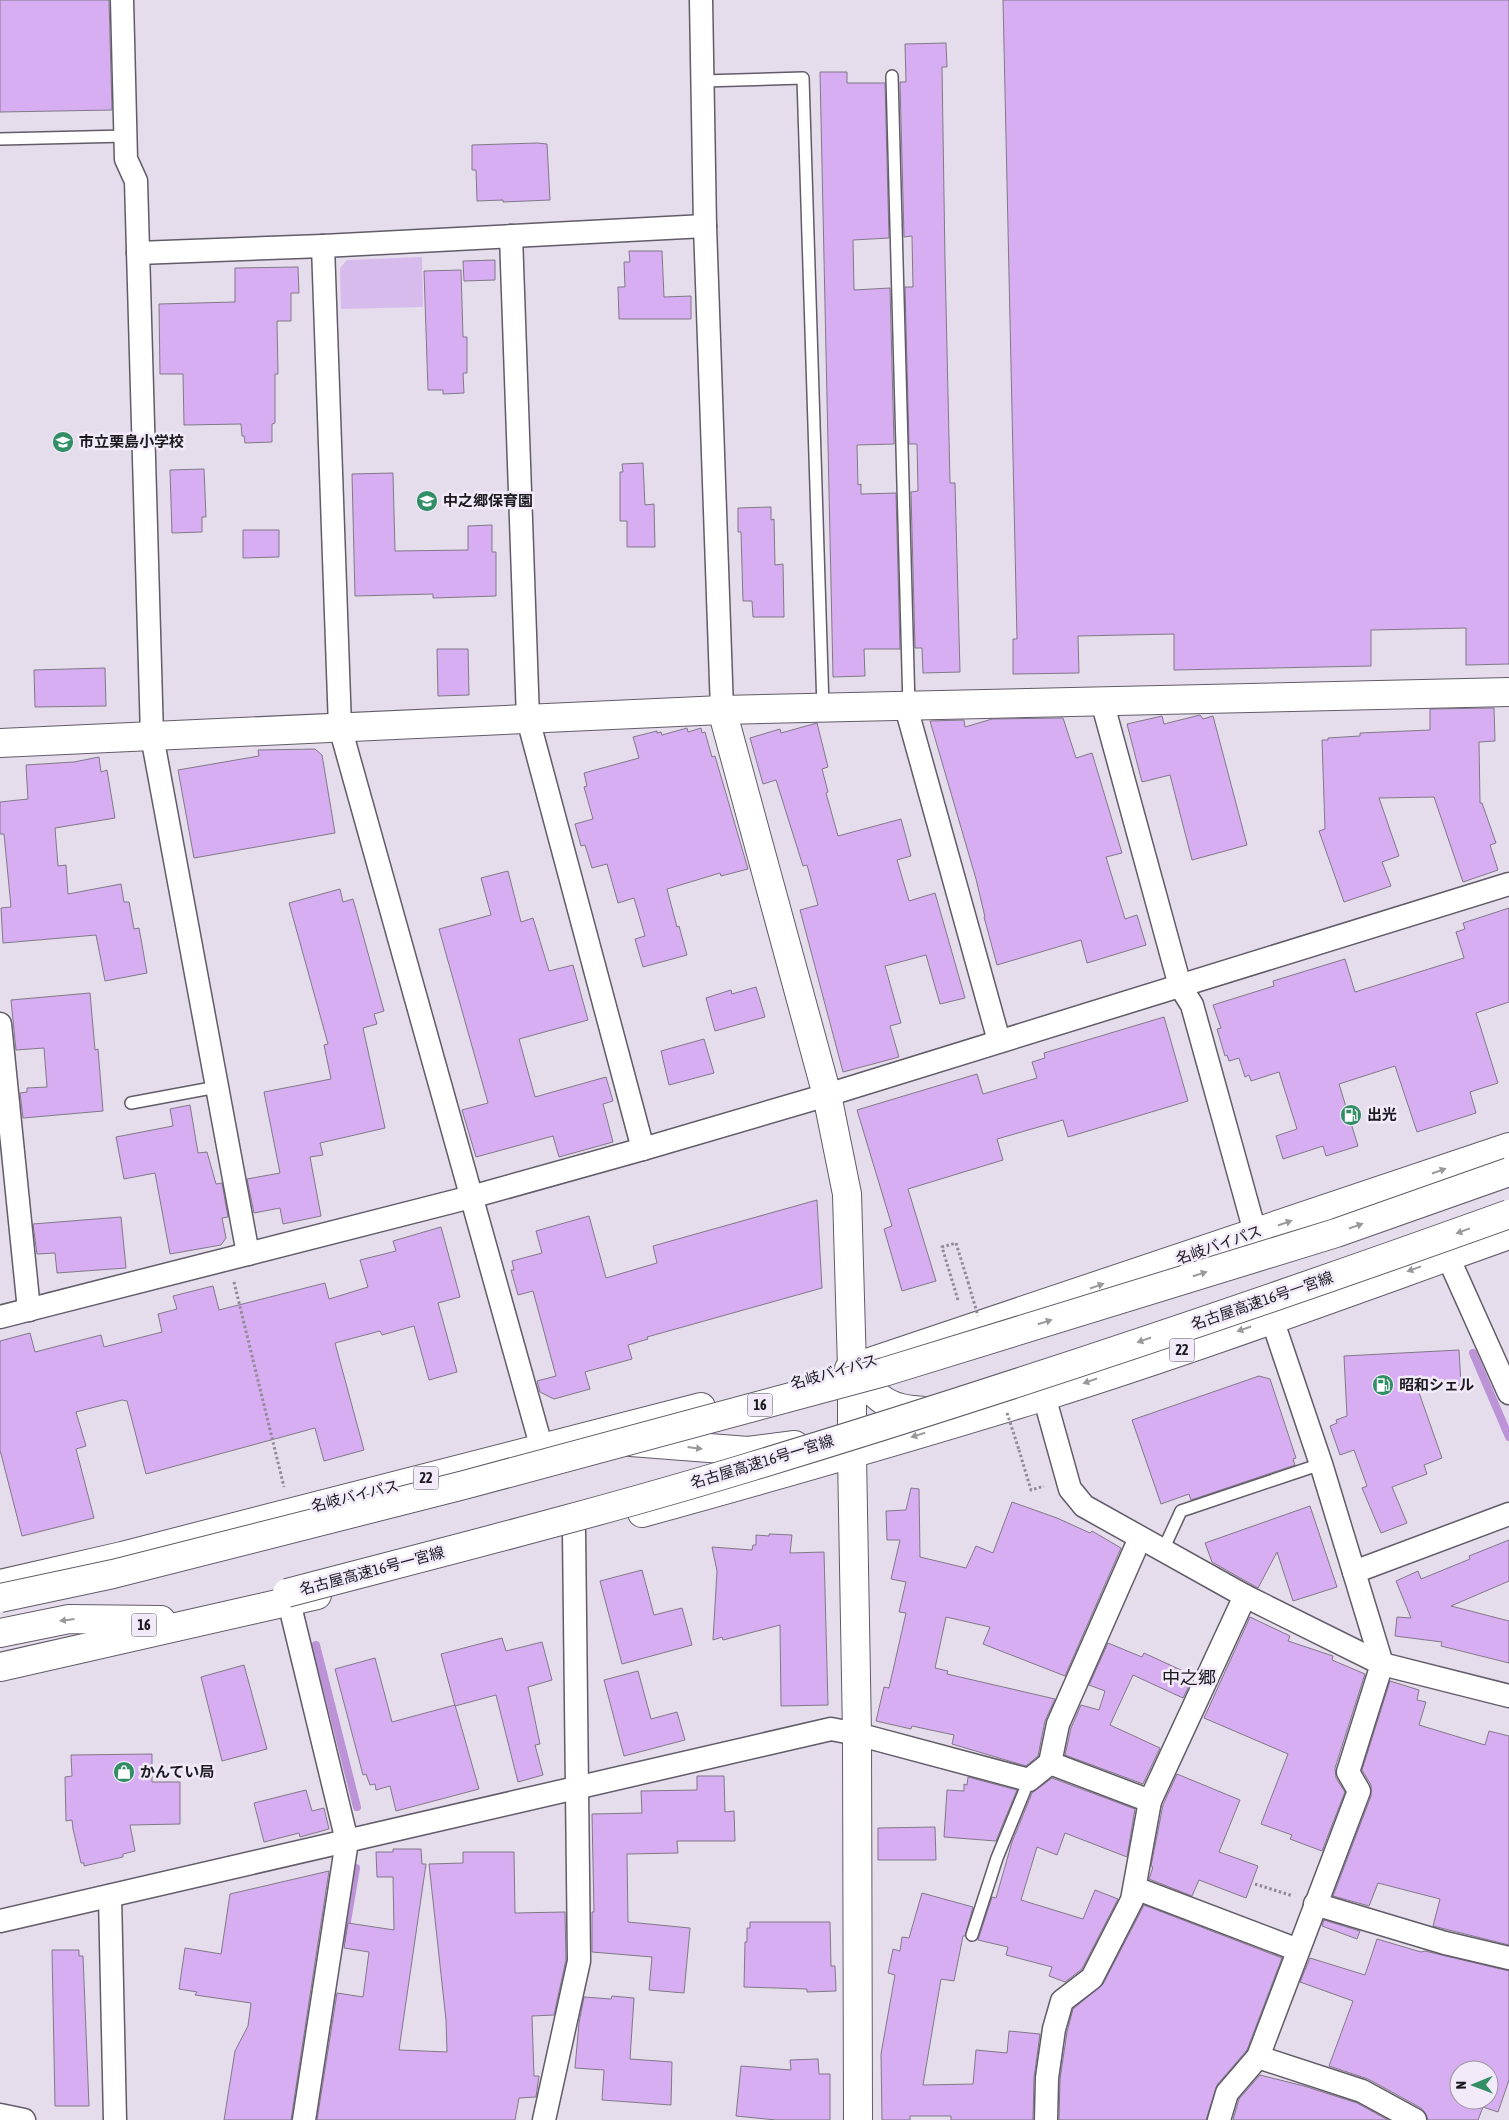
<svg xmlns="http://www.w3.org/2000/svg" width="1509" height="2120" viewBox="0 0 1509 2120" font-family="'Asap Condensed','Noto Sans JP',sans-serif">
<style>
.green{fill:#d8bbed}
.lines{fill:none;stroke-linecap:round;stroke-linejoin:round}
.stream{stroke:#bb93d6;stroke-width:8}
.building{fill:#d7aef2;stroke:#817987;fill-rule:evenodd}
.lane-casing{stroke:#625b68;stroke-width:14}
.street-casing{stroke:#625b68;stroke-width:25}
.secondary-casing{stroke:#625b68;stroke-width:30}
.highway-casing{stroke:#625b68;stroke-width:30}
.path{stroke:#918a96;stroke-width:3;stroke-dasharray:2.5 2.5;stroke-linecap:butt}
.lane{stroke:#fff;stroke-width:11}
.street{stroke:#fff;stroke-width:22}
.secondary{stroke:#fff;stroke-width:28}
.highway{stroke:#fff;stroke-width:28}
.highway-bridge-casing{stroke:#625b68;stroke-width:30;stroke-linecap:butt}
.path-bridge{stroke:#918a96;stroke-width:3;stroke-dasharray:2.5 2.5;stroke-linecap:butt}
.highway-bridge{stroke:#fff;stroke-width:28}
.oneway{fill:#99989a}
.labels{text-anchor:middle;stroke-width:5;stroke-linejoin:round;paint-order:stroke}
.shield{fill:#f2e9f9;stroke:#5d5860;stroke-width:1}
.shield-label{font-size:14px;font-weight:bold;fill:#1d1a1f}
.poi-label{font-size:15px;font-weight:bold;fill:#1d1a1f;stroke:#f2e9f9;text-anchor:start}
.street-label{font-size:15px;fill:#1d1a1f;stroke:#f2e9f9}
.quarter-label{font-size:18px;fill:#1d1a1f;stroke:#f2e9f9}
</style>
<rect width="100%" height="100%" fill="#e5dcec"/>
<polygon class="green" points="422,257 423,307 341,309 340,268 347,260"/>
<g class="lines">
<g class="stream">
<polyline points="1473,1353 1509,1437"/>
<polyline points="316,1645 357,1807"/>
<polyline points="344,1939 356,1868"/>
</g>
</g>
<g class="building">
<polygon points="0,0 109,0 112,110 0,112"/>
<polygon points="1003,0 1509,0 1509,664 1466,665 1466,628 1371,630 1371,666 1174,670 1174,634 1078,636 1079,673 1013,674 1013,639 1017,639"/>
<polygon points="946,43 947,67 942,67 945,261 950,483 955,483 960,672 923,673 922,648 915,648 911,492 918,491 917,444 909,444 905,287 913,287 912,236 904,237 900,82 906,82 905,44"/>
<polygon points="820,72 847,72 847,83 885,83 889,238 853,240 854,290 890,288 894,444 857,445 858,485 861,484 861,494 896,493 900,649 864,649 865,676 833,677"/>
<polygon points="537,143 547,144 550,200 503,202 503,200 477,201 476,170 472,170 472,145"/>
<polygon points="629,251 662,251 664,297 691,296 691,319 619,319 618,287 625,287 624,262 630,262"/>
<polygon points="495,260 495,280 464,281 463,261"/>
<polygon points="298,267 299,293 291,293 291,321 277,321 278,374 275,374 275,423 272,424 272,442 245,443 244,436 242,436 241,424 184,425 183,374 160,374 159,304 235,302 235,268"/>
<polygon points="461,270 463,337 467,337 467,373 463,373 464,393 443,394 443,390 428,390 424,271"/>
<polygon points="643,463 645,505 654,504 655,547 627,547 627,521 620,521 620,472 623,472 622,464"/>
<polygon points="204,469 206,517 202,517 202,532 172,533 170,470"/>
<polygon points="393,473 395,551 468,550 468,526 492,525 492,552 496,552 496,596 433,598 433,594 355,596 352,474"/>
<polygon points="771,507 771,520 774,519 775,565 783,564 784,617 753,617 752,601 743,601 741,532 738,532 738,508"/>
<polygon points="243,530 279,530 279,557 243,558"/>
<polygon points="437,649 468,649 469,695 438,696"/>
<polygon points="105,668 106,706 35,707 34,670"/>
<polygon points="1494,708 1495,741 1479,742 1480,803 1482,803 1496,843 1490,845 1498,870 1463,882 1434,797 1379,798 1399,856 1382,862 1391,886 1344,902 1319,831 1325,829 1322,740 1328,740 1328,738 1360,736 1360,733 1430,730 1430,709"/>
<polygon points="1200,715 1203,719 1213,716 1247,845 1192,860 1170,775 1142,782 1127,724 1162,716 1164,724"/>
<polygon points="1063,718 1076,758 1092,753 1122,853 1106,857 1125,919 1137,915 1146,945 1087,963 1081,940 997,965 984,917 985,917 976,879 930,721 964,720 965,727 992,719"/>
<polygon points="817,723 828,767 822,769 828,792 826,793 838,836 901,819 911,856 897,860 909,901 935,893 965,998 940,1004 926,955 885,966 901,1023 890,1026 899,1057 843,1072 800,910 818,905 807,865 803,866 776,780 763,784 750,738 780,729 781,733"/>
<polygon points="687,728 688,732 701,728 702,733 705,732 712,757 715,756 748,869 721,876 720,873 667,889 677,927 679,926 687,955 643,967 635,939 645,936 634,898 618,903 607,864 592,868 585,845 581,846 575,824 593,819 584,787 587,786 584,773 639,758 633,737 657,731 657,733 661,732 662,735"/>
<polygon points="315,749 322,755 335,833 194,858 178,770 259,756 258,750"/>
<polygon points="99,757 101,772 107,770 115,818 55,828 58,866 66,865 68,894 121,884 124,902 129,902 134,929 139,928 147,973 105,981 96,935 3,943 1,908 11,907 4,834 0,834 0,802 28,799 26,765 74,762"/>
<polygon points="508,871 521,922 533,918 549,971 573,965 588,1020 519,1039 535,1097 606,1077 613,1101 603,1104 613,1142 559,1157 553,1136 476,1157 462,1110 488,1103 439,929 491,915 481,878"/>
<polygon points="340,889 343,902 353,899 384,1011 374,1014 377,1024 363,1028 385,1128 320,1143 323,1155 310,1157 321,1216 283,1224 280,1208 254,1213 247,1179 280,1173 264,1092 331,1079 324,1045 328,1044 289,903"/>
<polygon points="1509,908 1509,1002 1476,1013 1498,1083 1470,1092 1476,1113 1417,1132 1395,1066 1339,1084 1358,1146 1326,1156 1323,1146 1283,1159 1276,1136 1297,1129 1279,1072 1251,1081 1249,1075 1245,1077 1239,1058 1229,1061 1227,1055 1225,1056 1217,1029 1221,1028 1213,1005 1274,986 1273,981 1345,959 1355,992 1464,958 1456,932 1465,929 1463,923"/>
<polygon points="756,987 765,1017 715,1031 706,998 731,990 732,994"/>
<polygon points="90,993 95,1050 98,1049 103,1111 23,1118 20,1093 27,1092 27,1088 47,1087 44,1048 16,1050 11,1000"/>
<polygon points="1164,1017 1188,1101 1068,1137 1063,1120 997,1139 1003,1160 908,1189 936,1281 902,1291 884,1229 892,1226 857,1110 977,1074 983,1094 1037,1078 1032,1062 1045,1058 1044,1053"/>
<polygon points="704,1039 714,1073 669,1085 661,1051"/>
<polygon points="190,1105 198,1153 207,1152 216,1184 222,1183 228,1217 222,1218 226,1238 221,1245 170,1254 155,1173 124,1179 116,1137 173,1126 170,1109"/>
<polygon points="817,1200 822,1288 647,1337 648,1339 628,1345 632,1359 585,1372 590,1389 554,1399 540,1392 537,1381 556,1376 533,1291 518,1295 511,1270 514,1270 512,1261 542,1253 536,1231 589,1216 606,1278 657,1263 653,1246"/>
<polygon points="121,1217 126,1268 57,1273 55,1253 37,1254 33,1224"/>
<polygon points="441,1227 460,1297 438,1303 457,1372 429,1380 414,1326 382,1335 380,1331 335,1343 364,1450 324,1461 315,1428 146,1474 127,1401 122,1400 76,1412 86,1446 76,1449 94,1518 22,1536 0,1450 0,1341 30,1333 35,1352 101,1335 104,1347 162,1332 158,1314 177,1309 173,1296 213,1286 219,1310 325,1283 329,1299 368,1287 360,1260 396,1251 393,1241"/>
<polygon points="1459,1350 1461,1385 1417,1387 1442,1458 1424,1465 1427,1474 1392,1487 1407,1523 1381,1533 1362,1488 1367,1486 1354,1450 1340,1455 1330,1426 1337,1423 1336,1420 1347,1416 1344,1356"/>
<polygon points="1259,1376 1270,1379 1296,1458 1293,1459 1295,1465 1191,1500 1189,1494 1161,1504 1132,1420"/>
<polygon points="911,1488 919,1489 920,1557 966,1568 976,1546 993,1553 1012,1502 1057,1518 1090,1533 1092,1531 1121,1548 1065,1676 983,1644 990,1627 946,1617 935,1668 948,1671 947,1674 1055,1699 1045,1721 1038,1756 1026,1766 952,1744 954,1735 912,1726 911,1729 876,1721 884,1687 889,1688 906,1613 899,1612 906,1582 891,1579 900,1540 887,1540 886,1511 906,1510"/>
<polygon points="1310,1506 1337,1587 1293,1601 1277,1552 1258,1588 1212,1562 1205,1543"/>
<polygon points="769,1534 792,1535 790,1553 824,1552 828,1705 781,1706 780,1625 723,1640 722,1637 713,1640 717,1571 712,1547 752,1550 753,1545 756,1545 756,1535 769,1536"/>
<polygon points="1509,1540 1509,1581 1451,1606 1509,1621 1509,1663 1441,1646 1442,1642 1395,1636 1397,1617 1411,1618 1396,1581 1418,1571 1421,1579 1470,1559 1469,1556"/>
<polygon points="642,1570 654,1615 682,1608 692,1645 622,1664 600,1581"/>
<polygon points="1250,1617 1290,1636 1288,1641 1333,1656 1332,1660 1365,1674 1335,1768 1336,1778 1345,1792 1322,1851 1290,1839 1292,1835 1261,1824 1288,1754 1204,1718"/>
<polygon points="502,1638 506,1651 542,1642 552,1680 528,1687 540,1744 535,1745 543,1775 518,1782 496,1695 455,1706 441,1654"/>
<polygon points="1108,1643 1142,1657 1144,1653 1194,1676 1183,1698 1133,1675 1110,1725 1160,1748 1143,1784 1065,1755 1071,1728 1081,1705 1099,1710 1105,1691 1089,1685"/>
<polygon points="375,1658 392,1722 455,1705 479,1789 396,1811 390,1786 376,1790 375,1784 370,1785 366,1774 363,1775 335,1669"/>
<polygon points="244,1665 267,1749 222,1761 201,1677"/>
<polygon points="638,1671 651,1719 677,1712 685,1740 624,1756 604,1680"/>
<polygon points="1390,1681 1419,1690 1417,1700 1426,1702 1419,1725 1485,1745 1489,1731 1509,1736 1509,1945 1433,1926 1440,1899 1378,1883 1369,1906 1333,1896 1371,1796 1371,1785 1362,1770"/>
<polygon points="152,1754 152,1782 180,1782 180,1824 130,1825 135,1851 123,1854 123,1857 84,1866 84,1863 81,1863 73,1829 72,1820 66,1821 65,1777 72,1776 71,1755"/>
<polygon points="1177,1774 1240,1800 1219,1852 1258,1866 1246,1898 1199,1880 1192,1896 1149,1879 1153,1867 1151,1866 1163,1805"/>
<polygon points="697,1776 724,1776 725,1812 734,1811 735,1841 677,1841 678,1853 627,1854 628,1922 690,1928 684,1993 649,1990 652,1957 592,1952 592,1912 594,1912 592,1814 642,1813 641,1791 697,1790"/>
<polygon points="968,1777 1017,1790 996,1841 944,1837 947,1790 964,1791 964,1784 967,1785"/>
<polygon points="1052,1778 1135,1809 1127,1857 1065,1833 1057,1855 1037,1847 1021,1900 1083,1919 1095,1890 1118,1899 1082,1969 1065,1982 1049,1976 1052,1967 1006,1955 1008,1947 978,1940 992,1897 996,1898 1012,1842 1032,1793"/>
<polygon points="306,1790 312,1811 324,1808 329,1829 300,1837 299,1833 264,1842 254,1803"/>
<polygon points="935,1827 936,1860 878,1860 878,1828"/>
<polygon points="393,1849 421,1849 422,1864 426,1864 399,2050 447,2052 446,2020 429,1864 463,1863 463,1852 514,1852 515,1913 565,1912 566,1960 554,2015 532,2016 534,2076 539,2076 536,2097 519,2098 515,2120 317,2120 337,1993 363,1997 369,1952 344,1948 348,1923 394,1930 393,1877 377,1877 376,1852 393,1852"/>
<polygon points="329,1871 291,2120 224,2120 235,2051 248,2026 251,2003 195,1995 197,1992 179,1989 185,1948 221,1954 230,1894"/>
<polygon points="922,1893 973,1907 965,1936 963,1936 954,1981 941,1979 923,2085 973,2084 976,2050 1007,2053 1009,2031 1040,2034 1034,2078 1033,2120 951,2120 951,2116 910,2116 910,2120 882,2120 881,2054 895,1975 888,1973 893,1949 900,1951 902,1937 909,1938"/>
<polygon points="1144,1905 1282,1958 1247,2050 1217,2085 1206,2120 1059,2120 1060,2079 1067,2032 1073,2009 1103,1984"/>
<polygon points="1324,1920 1360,1931 1357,1939 1322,1926"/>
<polygon points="750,1922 830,1922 831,1966 835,1966 836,1991 807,1992 807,1989 744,1987 745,1942 747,1942 747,1928 750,1928"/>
<path d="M 1377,1939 L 1421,1952 L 1425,1951 L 1509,1971 L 1509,2080 L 1498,2112 L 1483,2107 L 1478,2120 L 1428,2120 L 1426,2114 L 1421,2108 L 1368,2079 L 1329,2066 L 1353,2001 L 1300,1982 L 1310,1958 L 1365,1975 ZM 1459,2070 L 1489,2070 L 1489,2100 L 1459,2100 Z"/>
<polygon points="52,1950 79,1950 79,1956 83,1956 89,2106 55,2106"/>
<polygon points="612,1996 634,1998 630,2059 672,2062 671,2105 602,2100 604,2070 575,2068 579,2023 584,1997 611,1999"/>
<polygon points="818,2059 819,2074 830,2074 830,2120 776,2120 736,2116 741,2066 791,2070 790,2060"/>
<polygon points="1260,2075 1304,2086 1357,2103 1388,2120 1233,2120 1239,2099"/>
</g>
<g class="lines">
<g class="lane-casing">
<g id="lane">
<polyline points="892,76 909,707"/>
<polyline points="703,81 803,78 823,708"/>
<polyline points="0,139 126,136"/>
<polyline points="131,1103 217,1087"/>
<polyline points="1163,1550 1181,1511 1321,1464"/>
<polyline points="972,1935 997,1858 1029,1780"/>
</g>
</g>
<g class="street-casing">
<g id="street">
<polyline points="122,0 126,159 136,181 152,736 248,1254"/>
<polyline points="701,0 705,226 722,710"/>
<polyline points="511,236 528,719 643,1149"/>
<polyline points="323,246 340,727 542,1449"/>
<polyline points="138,253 323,246 705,226"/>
<polyline points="1102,701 1180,986 1192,1005 1255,1232"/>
<polyline points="906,707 999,1041"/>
<polyline points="0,1024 29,1310"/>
<polyline points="1448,1257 1509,1393"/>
<polyline points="0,1317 471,1197 643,1149 827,1095 1509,884"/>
<polyline points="1044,1396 1070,1489 1084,1506 1245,1596 1382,1664 1509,1696"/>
<polyline points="1354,1572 1509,1514"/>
<polyline points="289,1602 347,1841 304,2120"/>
<polyline points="1050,1763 1058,1724 1140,1538"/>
<polyline points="1135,1888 1298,1950"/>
<polyline points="110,1896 115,2120"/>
<polyline points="1315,1904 1445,1943 1509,1958"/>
<polyline points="0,1921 831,1729 857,1734 1029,1780 1050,1763 1150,1801"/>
<polyline points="1258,2057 1362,2091 1415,2120"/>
<polyline points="0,2115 24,2120"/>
<polyline points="544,2120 579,1961 574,1531"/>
<polyline points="1046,2120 1047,2078 1054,2029 1062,2001 1092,1978 1132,1900 1150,1801 1245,1596"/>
<polyline points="1219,2120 1227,2093 1258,2057 1359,1791 1348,1772 1382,1664 1321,1464 1272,1319"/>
</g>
</g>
<g class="secondary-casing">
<g id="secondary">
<polyline points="722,710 827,1095 847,1194 852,1368 852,1455 857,1734 858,2120"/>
<polyline points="0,743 722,710 1509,692"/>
</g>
</g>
<g class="highway-casing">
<g id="highway">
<path d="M 852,1368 C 880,1401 887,1411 932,1411"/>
<polyline points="849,1369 1509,1147"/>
<polyline points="631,1442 748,1451 795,1445"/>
<path d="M 642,1513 C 776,1476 909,1438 1042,1397 C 1199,1348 1354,1290 1509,1235"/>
<polyline points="0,1584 122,1556 701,1407"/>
<polyline points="0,1633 69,1619 161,1620"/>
<polyline points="0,1667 317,1595"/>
</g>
</g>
<g class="path">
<polyline points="234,1282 284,1487"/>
<polyline points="958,1300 942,1247 956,1243 968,1282"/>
<polyline points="1019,1450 1031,1490 1044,1486"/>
<polyline points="1255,1884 1293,1896"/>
</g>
<use href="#lane" class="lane"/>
<use href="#street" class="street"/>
<use href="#secondary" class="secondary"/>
<use href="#highway" class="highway"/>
<g class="highway-bridge-casing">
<g id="highway-bridge">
<path d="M 287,1593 C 443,1552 599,1513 753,1466 C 1007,1389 1259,1304 1509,1214"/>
<polyline points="0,1598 113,1574 464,1485 884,1372 1336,1233 1509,1172"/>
</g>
</g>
<g class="path-bridge">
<polyline points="968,1282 978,1316"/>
<polyline points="1007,1413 1019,1450"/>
</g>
<use href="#highway-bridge" class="highway-bridge"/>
</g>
<defs><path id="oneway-solid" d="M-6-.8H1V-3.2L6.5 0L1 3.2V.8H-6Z" transform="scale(1.25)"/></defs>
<g class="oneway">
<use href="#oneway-solid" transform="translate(1439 1171) rotate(-19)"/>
<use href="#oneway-solid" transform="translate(1285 1223) rotate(-19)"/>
<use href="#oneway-solid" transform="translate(1356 1226) rotate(-19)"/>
<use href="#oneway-solid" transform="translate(1463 1231) rotate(160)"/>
<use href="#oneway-solid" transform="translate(1414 1269) rotate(160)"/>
<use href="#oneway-solid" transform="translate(1200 1274) rotate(-17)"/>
<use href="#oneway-solid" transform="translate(1097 1286) rotate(-19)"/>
<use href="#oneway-solid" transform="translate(1045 1322) rotate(-17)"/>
<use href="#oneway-solid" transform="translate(1244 1329) rotate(161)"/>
<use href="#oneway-solid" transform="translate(1144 1340) rotate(161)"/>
<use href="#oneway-solid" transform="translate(1090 1381) rotate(161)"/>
<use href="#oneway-solid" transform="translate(918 1435) rotate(163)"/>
<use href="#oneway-solid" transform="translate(695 1448) rotate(7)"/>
<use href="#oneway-solid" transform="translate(67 1620) rotate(173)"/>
</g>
<defs>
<g id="school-disc" transform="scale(1.125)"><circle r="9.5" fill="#318e65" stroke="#f2e9f9"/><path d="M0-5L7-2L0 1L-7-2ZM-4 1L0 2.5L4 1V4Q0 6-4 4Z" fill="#fff"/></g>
<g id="fuel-disc" transform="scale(1.125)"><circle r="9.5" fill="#318e65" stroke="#f2e9f9"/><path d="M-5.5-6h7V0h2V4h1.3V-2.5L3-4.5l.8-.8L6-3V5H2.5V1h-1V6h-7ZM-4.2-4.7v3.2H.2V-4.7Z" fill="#fff"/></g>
<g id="shop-disc" transform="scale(1.125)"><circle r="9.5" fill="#318e65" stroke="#f2e9f9"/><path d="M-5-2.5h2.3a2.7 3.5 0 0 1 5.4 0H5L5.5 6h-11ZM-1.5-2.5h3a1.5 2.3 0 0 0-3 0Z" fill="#fff"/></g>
</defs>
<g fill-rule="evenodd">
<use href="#school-disc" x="63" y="442"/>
<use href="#school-disc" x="427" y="501"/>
<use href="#fuel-disc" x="1351" y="1115"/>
<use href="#fuel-disc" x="1383" y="1385"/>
<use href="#shop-disc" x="124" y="1772"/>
</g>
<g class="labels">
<g class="shield">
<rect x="1169.5" y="1338.5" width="25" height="23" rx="4"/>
<rect x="747.5" y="1393.5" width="25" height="23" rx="4"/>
<rect x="413.5" y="1466.5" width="25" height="23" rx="4"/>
<rect x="131.5" y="1613.5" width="25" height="23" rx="4"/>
</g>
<g class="shield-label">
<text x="1182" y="1355">22</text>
<text x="760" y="1410">16</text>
<text x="426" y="1483">22</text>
<text x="144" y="1630">16</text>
</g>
<g class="poi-label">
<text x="79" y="447">市立栗島小学校</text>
<text x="443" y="506">中之郷保育園</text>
<text x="1367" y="1120">出光</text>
<text x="1399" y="1390">昭和シェル</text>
<text x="140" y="1777">かんてい局</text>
</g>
<g class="street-label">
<text transform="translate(1219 1245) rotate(-19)" y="5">名岐バイパス</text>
<text transform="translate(1262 1301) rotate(-19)" y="5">名古屋高速16号一宮線</text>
<text transform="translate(834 1372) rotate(-16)" y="5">名岐バイパス</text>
<text transform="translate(762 1462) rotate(-17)" y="5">名古屋高速16号一宮線</text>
<text transform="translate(355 1496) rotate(-14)" y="5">名岐バイパス</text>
<text transform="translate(372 1571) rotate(-15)" y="5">名古屋高速16号一宮線</text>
</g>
<g class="quarter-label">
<text x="1189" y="1684">中之郷</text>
</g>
</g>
<g transform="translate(1474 2085) rotate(269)"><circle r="24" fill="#f2e9f9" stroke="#9d96a2"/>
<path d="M0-4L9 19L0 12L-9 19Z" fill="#318e65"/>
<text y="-8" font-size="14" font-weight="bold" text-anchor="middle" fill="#1d1a1f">N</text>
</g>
</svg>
